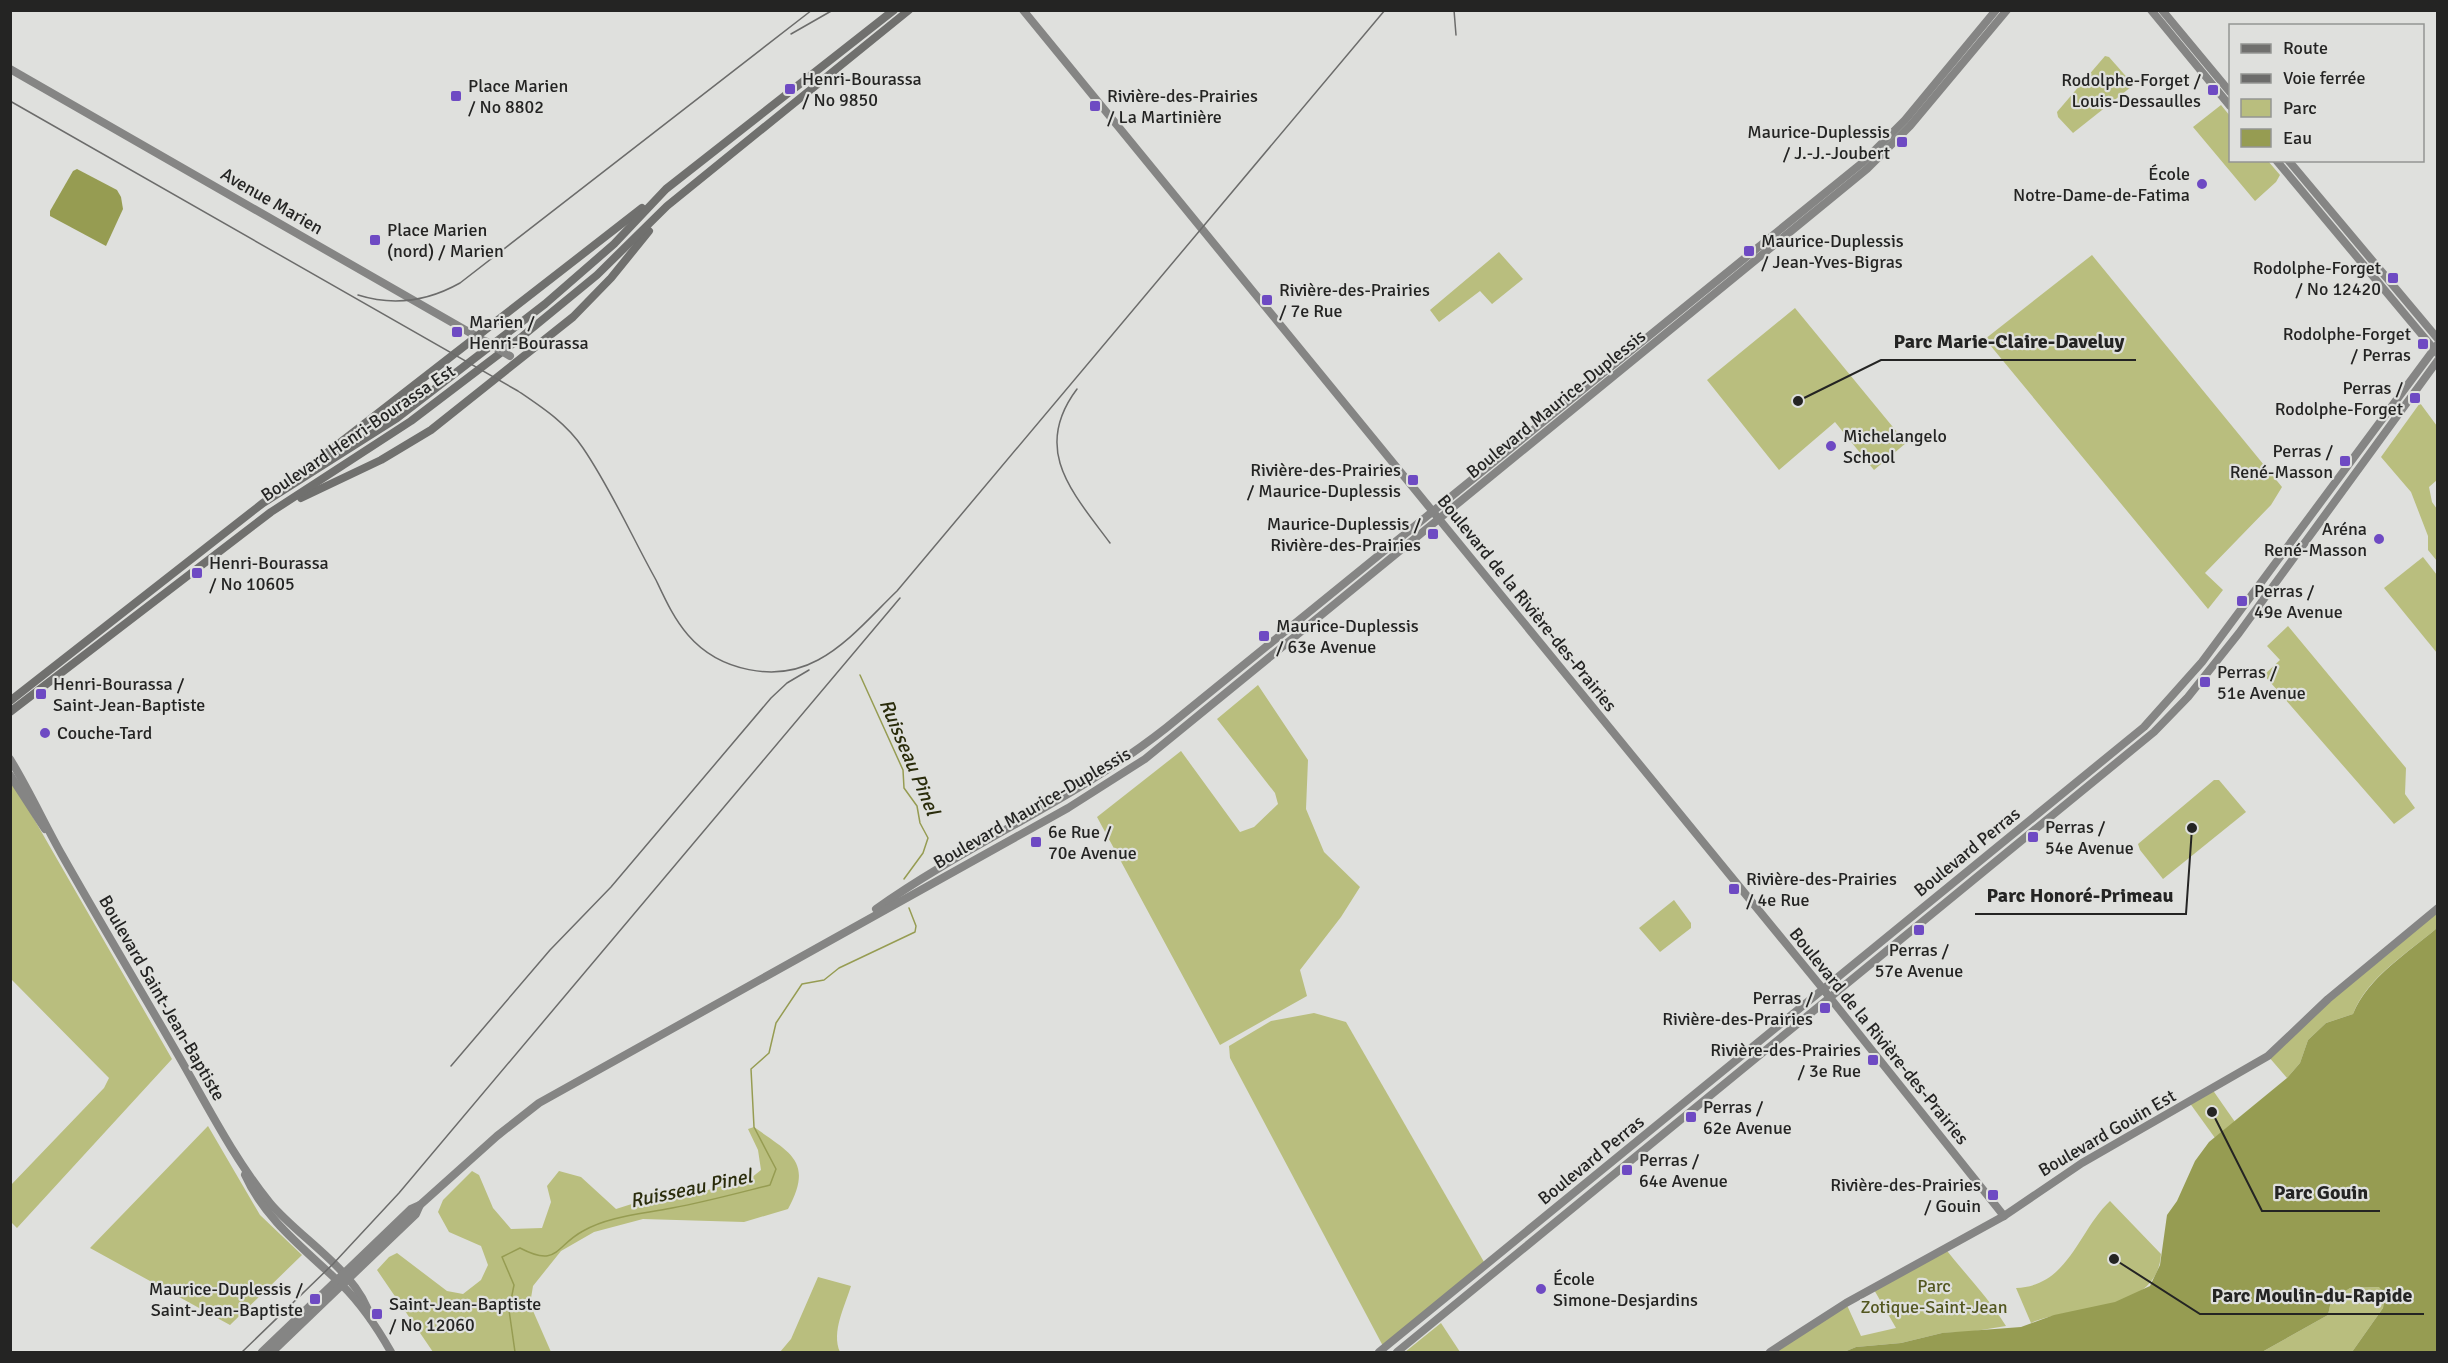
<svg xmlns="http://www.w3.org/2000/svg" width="2448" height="1363" viewBox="0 0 2448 1363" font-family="Signika,sans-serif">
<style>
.green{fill:#b9be7e}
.water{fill:#969c52}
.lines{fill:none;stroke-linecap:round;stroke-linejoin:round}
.stream{stroke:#969c52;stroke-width:1.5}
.secondary{stroke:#858584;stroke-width:8}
.primary{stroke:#70706e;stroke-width:8}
.rail{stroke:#6c6c6b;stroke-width:1.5}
.secondary-bridge{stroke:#858584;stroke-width:8}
.poi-dot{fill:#6e4ac3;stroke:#dfe0dd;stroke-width:2}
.labels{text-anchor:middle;stroke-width:4.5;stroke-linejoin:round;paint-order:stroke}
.poi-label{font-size:18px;fill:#242423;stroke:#dfe0dd;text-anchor:start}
.street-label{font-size:18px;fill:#242423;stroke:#dfe0dd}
.park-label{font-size:18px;fill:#535720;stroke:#dfe0dd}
.water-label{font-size:20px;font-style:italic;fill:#2a2c0b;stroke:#dfe0dd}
.leader{fill:none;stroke:#242423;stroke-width:2}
.callout-dot{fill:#242423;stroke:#dfe0dd;stroke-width:2}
.callout-label{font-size:20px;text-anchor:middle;font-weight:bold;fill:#242423;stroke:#dfe0dd;stroke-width:4.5;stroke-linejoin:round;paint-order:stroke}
</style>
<rect width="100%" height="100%" fill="#dfe0dd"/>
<g class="green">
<polygon points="2105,56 2109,57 2131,82 2131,87 2073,133 2058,117 2057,112"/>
<polygon points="2221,105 2230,116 2230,160 2268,161 2280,175 2276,182 2255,201 2193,127"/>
<polygon points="1499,252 1523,279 1492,304 1480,291 1439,322 1430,310"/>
<polygon points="2092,255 2282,487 2271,505 2205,573 2223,590 2208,609 1985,339"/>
<polygon points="1795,308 1906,443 1874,470 1835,422 1779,470 1707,380"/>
<polygon points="2420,403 2437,426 2437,480 2429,487 2432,502 2437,509 2437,561 2428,550 2428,536 2411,492 2381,457"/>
<polygon points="2423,557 2437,575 2437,653 2384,588"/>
<polygon points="2288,626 2406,768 2405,794 2415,808 2394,824 2264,675 2280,660 2267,646"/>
<polygon points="1258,685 1308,760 1306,809 1324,852 1360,887 1341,917 1300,970 1307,996 1220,1045 1097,817 1181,751 1240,832 1254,827 1278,804 1275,793 1217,719"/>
<polygon points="11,779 172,1059 17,1228 11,1222 10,1186 104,1088 109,1078 11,979"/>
<polygon points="2214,780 2219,780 2246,812 2163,879 2140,850 2138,844"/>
<polygon points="1674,900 1691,923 1691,928 1660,952 1639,928"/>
<path d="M 2437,906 L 2437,928 C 2408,953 2367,977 2353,1014 L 2326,1023 L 2308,1040 L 2300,1063 L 2287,1078 L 2268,1056 Z"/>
<polygon points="1314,1013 1346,1022 1484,1262 1384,1348 1230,1058 1229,1046 1271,1021"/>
<polygon points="2212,1089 2235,1122 2215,1138 2189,1102"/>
<polygon points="208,1126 260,1215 302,1255 230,1325 90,1248"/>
<path d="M 754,1127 C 790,1153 814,1161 788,1209 L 744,1222 L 643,1219 L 594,1232 L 561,1251 L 533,1286 L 530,1304 L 551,1352 L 433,1352 L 377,1270 L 389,1257 L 397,1253 L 447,1291 L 463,1294 L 481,1280 L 488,1265 L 481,1246 L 449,1232 L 438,1212 L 443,1200 L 472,1171 L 479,1175 L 493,1208 L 511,1229 L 542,1228 L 551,1202 L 547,1186 L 559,1171 L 581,1177 L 616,1209 L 679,1189 L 679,1198 L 751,1178 L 761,1170 L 758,1150 L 748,1129 Z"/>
<path d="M 2110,1201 L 2161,1254 C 2157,1315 2073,1304 2031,1323 L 2016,1288 C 2069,1286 2078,1231 2110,1201 Z"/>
<path d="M 1944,1247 C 1965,1274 1988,1297 2006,1326 L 1969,1332 L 1942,1333 L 1901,1343 L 1856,1347 L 1844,1352 L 1770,1352 L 1846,1303 L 1861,1336 L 1896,1328 L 1873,1288 Z"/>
<path d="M 818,1277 L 851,1286 C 845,1306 831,1332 840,1352 L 780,1352 L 791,1339 Z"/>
<polygon points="2380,1287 2385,1294 2383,1308 2352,1352 2262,1352 2328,1315 2331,1301 2350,1288"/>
<polygon points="1441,1323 1460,1352 1405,1352"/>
</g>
<g class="water">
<polygon points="77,169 117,190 121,197 123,209 106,246 50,216 50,211 73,171"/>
<path d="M 2437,928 L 2437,1352 L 2352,1352 L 2383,1308 L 2385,1294 L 2379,1287 L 2350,1288 L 2331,1301 L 2328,1315 L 2262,1352 L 1844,1352 L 1856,1347 L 1901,1343 L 1942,1333 L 2021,1327 L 2054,1315 L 2115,1302 L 2150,1286 L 2160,1265 L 2167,1215 L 2177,1201 L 2195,1161 L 2209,1142 L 2287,1078 L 2300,1063 L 2308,1040 L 2326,1023 L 2353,1014 C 2368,977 2408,953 2437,928 Z"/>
</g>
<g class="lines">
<g class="stream">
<polyline points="860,675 903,770 904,788 917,806 920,823 928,838 923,853 904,879"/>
<path d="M 515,1352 L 509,1310 L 514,1285 L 502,1257 L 520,1248 C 558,1268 555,1246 583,1231 C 609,1216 643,1214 672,1208 C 705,1202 738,1193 770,1185 L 776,1169 L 754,1127 L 751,1069 L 769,1053 L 776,1023 L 802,984 L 824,980 L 839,968 L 915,932 L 916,926 L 909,908"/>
</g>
<g class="secondary">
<polyline points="1023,10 1823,989 2004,1216"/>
<polyline points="2151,10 2230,106"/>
<polyline points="2162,10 2230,92"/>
<polyline points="10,69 481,339"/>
<polyline points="2276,160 2438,354"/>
<polyline points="2288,160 2438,339"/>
<path d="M 10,759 C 29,790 44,823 62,855 C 101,924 142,992 181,1060 C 209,1109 235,1160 270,1203 C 300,1239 359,1272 371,1319"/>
<polyline points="10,775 45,829"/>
<path d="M 876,909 C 969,843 1076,799 1166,728 L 1862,163 L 1905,120 L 1996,10"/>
<path d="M 245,1175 C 265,1220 307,1251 342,1285 C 362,1305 378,1329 391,1352"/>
<polyline points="262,1352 411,1209 420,1205 497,1136 539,1103 1068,808 1145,759 1867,169 1910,126 2007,10"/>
<polyline points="272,1352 416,1214 420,1205"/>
<polyline points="1379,1352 2144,727 2202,662 2438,344"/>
<polyline points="1397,1352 2154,732 2188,697 2239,633 2438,360"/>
<polyline points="1770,1352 1846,1303 2004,1216 2082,1163 2268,1056 2328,999 2438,908"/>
</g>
<g class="primary">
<polyline points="292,480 642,208"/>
<polyline points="301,498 381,460 431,430 573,317 611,278 649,231"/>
<polyline points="10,701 263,503 397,418 545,304 614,244 666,189 894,10"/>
<polyline points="10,712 271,512 411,421 519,339 597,275 667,206 909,10"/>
</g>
<g class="rail">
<polyline points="1454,10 1456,35"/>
<polyline points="791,34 833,10"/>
<path d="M 10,101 L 518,391 C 543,408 566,423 583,448 C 611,489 632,537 656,580 C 665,599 674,619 688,635 C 719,671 776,683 818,660 C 848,644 872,615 897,591 L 1385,10"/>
<path d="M 358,295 C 393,306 428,301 460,283 L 812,10"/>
<path d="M 1077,389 C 1031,450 1073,493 1110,543"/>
<polyline points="451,1066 550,950 611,887 771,698 787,683 809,670"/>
<polyline points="242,1352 333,1264 399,1193 900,598"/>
</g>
<polyline class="secondary-bridge" points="485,341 510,356"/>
</g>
<g class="poi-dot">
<rect x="784" y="83" width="12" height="12" rx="3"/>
<rect x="2207" y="84" width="12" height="12" rx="3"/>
<rect x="450" y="90" width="12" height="12" rx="3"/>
<rect x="1089" y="100" width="12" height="12" rx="3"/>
<rect x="1896" y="136" width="12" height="12" rx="3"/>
<circle cx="2202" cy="184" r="6"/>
<rect x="369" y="234" width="12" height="12" rx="3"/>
<rect x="1743" y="245" width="12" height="12" rx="3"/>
<rect x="2387" y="272" width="12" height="12" rx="3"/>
<rect x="1261" y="294" width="12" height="12" rx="3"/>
<rect x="451" y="326" width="12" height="12" rx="3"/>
<rect x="2417" y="338" width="12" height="12" rx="3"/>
<rect x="2409" y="392" width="12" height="12" rx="3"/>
<circle cx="1831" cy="446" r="6"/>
<rect x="2339" y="455" width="12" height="12" rx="3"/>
<rect x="1407" y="474" width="12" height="12" rx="3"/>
<rect x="1427" y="528" width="12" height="12" rx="3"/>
<circle cx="2379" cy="539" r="6"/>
<rect x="191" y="567" width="12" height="12" rx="3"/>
<rect x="2236" y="595" width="12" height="12" rx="3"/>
<rect x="1258" y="630" width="12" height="12" rx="3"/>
<rect x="2199" y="676" width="12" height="12" rx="3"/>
<rect x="35" y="688" width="12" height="12" rx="3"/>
<circle cx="45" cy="733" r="6"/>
<rect x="2027" y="831" width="12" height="12" rx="3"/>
<rect x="1030" y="836" width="12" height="12" rx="3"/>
<rect x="1728" y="883" width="12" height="12" rx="3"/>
<rect x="1913" y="924" width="12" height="12" rx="3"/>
<rect x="1819" y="1002" width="12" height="12" rx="3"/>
<rect x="1867" y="1054" width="12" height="12" rx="3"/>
<rect x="1685" y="1111" width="12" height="12" rx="3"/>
<rect x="1621" y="1164" width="12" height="12" rx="3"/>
<rect x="1987" y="1189" width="12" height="12" rx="3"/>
<circle cx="1541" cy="1289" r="6"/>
<rect x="309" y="1293" width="12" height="12" rx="3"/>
<rect x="371" y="1308" width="12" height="12" rx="3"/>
</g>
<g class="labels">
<g class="poi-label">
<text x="802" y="85">Henri-Bourassa<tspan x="802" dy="21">/ No 9850</tspan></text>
<text x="2201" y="86" text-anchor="end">Rodolphe-Forget /<tspan x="2201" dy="21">Louis-Dessaulles</tspan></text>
<text x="468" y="92">Place Marien<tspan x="468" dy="21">/ No 8802</tspan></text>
<text x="1107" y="102">Rivière-des-Prairies<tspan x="1107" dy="21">/ La Martinière</tspan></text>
<text x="1890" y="138" text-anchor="end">Maurice-Duplessis<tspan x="1890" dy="21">/ J.-J.-Joubert</tspan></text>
<text x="2190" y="180" text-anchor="end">École<tspan x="2190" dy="21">Notre-Dame-de-Fatima</tspan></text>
<text x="387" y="236">Place Marien<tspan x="387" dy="21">(nord) / Marien</tspan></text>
<text x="1761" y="247">Maurice-Duplessis<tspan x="1761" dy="21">/ Jean-Yves-Bigras</tspan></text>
<text x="2381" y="274" text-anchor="end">Rodolphe-Forget<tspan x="2381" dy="21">/ No 12420</tspan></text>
<text x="1279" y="296">Rivière-des-Prairies<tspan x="1279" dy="21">/ 7e Rue</tspan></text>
<text x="469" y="328">Marien /<tspan x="469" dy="21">Henri-Bourassa</tspan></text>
<text x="2411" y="340" text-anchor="end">Rodolphe-Forget<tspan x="2411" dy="21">/ Perras</tspan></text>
<text x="2403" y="394" text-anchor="end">Perras /<tspan x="2403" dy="21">Rodolphe-Forget</tspan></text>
<text x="1843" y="442">Michelangelo<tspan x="1843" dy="21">School</tspan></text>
<text x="2333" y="457" text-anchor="end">Perras /<tspan x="2333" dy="21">René-Masson</tspan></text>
<text x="1401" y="476" text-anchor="end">Rivière-des-Prairies<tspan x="1401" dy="21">/ Maurice-Duplessis</tspan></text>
<text x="1421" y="530" text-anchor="end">Maurice-Duplessis /<tspan x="1421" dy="21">Rivière-des-Prairies</tspan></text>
<text x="2367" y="535" text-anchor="end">Aréna<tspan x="2367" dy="21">René-Masson</tspan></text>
<text x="209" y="569">Henri-Bourassa<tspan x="209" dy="21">/ No 10605</tspan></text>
<text x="2254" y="597">Perras /<tspan x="2254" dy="21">49e Avenue</tspan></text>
<text x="1276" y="632">Maurice-Duplessis<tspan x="1276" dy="21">/ 63e Avenue</tspan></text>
<text x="2217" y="678">Perras /<tspan x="2217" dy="21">51e Avenue</tspan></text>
<text x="53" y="690">Henri-Bourassa /<tspan x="53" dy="21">Saint-Jean-Baptiste</tspan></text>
<text x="57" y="739">Couche-Tard</text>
<text x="2045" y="833">Perras /<tspan x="2045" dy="21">54e Avenue</tspan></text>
<text x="1048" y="838">6e Rue /<tspan x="1048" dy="21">70e Avenue</tspan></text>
<text x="1746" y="885">Rivière-des-Prairies<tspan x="1746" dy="21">/ 4e Rue</tspan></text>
<text x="1919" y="956" text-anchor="middle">Perras /<tspan x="1919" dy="21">57e Avenue</tspan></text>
<text x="1813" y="1004" text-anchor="end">Perras /<tspan x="1813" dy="21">Rivière-des-Prairies</tspan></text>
<text x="1861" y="1056" text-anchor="end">Rivière-des-Prairies<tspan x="1861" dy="21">/ 3e Rue</tspan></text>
<text x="1703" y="1113">Perras /<tspan x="1703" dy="21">62e Avenue</tspan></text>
<text x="1639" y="1166">Perras /<tspan x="1639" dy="21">64e Avenue</tspan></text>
<text x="1981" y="1191" text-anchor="end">Rivière-des-Prairies<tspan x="1981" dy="21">/ Gouin</tspan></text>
<text x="1553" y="1285">École<tspan x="1553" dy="21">Simone-Desjardins</tspan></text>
<text x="303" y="1295" text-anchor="end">Maurice-Duplessis /<tspan x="303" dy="21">Saint-Jean-Baptiste</tspan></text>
<text x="389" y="1310">Saint-Jean-Baptiste<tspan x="389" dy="21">/ No 12060</tspan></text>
</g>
<g class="street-label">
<text transform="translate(272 201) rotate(30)" y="6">Avenue Marien</text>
<text transform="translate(1556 404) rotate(-39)" y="6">Boulevard Maurice-Duplessis</text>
<text transform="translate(358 433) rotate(-34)" y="6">Boulevard Henri-Bourassa Est</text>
<text transform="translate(1527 603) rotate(51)" y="6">Boulevard de la Rivière-des-Prairies</text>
<text transform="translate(1032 808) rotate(-30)" y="6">Boulevard Maurice-Duplessis</text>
<text transform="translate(1967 852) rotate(-39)" y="6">Boulevard Perras</text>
<text transform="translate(162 998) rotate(60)" y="6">Boulevard Saint-Jean-Baptiste</text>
<text transform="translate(1879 1036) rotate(51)" y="6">Boulevard de la Rivière-des-Prairies</text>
<text transform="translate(2107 1133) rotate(-30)" y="6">Boulevard Gouin Est</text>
<text transform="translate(1591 1160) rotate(-39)" y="6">Boulevard Perras</text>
</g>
<g class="park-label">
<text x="1934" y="1292">Parc<tspan x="1934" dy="21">Zotique-Saint-Jean</tspan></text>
</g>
<g class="water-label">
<text transform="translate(910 757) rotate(67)" y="7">Ruisseau Pinel</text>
<text transform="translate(691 1188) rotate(-12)" y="7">Ruisseau Pinel</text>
</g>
</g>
<path class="leader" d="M1798 401L1881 360H2136M2192 828L2186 914H1975M2212 1112L2262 1211H2380M2114 1259L2200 1314H2424"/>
<g class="callout-dot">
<circle cx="1798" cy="401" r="6"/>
<circle cx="2192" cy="828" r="6"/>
<circle cx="2212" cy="1112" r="6"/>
<circle cx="2114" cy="1259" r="6"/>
</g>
<g class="callout-label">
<text x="2009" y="348">Parc Marie-Claire-Daveluy</text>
<text x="2080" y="902">Parc Honoré-Primeau</text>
<text x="2321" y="1199">Parc Gouin</text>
<text x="2312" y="1302">Parc Moulin-du-Rapide</text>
</g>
<rect width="2448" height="1363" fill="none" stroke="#242423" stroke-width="24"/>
<rect x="2229" y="24" width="195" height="138" fill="#dfe0dd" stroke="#949593" stroke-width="1.5"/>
<rect x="2241" y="44" width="30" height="9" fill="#70706e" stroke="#949593" stroke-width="1.5"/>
<text x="2283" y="54" font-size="18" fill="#242423">Route</text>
<rect x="2241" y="74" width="30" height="9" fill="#6c6c6b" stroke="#949593" stroke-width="1.5"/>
<text x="2283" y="84" font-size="18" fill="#242423">Voie ferrée</text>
<rect x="2241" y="99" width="30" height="18" fill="#b9be7e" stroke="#949593" stroke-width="1.5"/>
<text x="2283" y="114" font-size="18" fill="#242423">Parc</text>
<rect x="2241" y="129" width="30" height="18" fill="#969c52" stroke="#949593" stroke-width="1.5"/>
<text x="2283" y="144" font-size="18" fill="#242423">Eau</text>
</svg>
